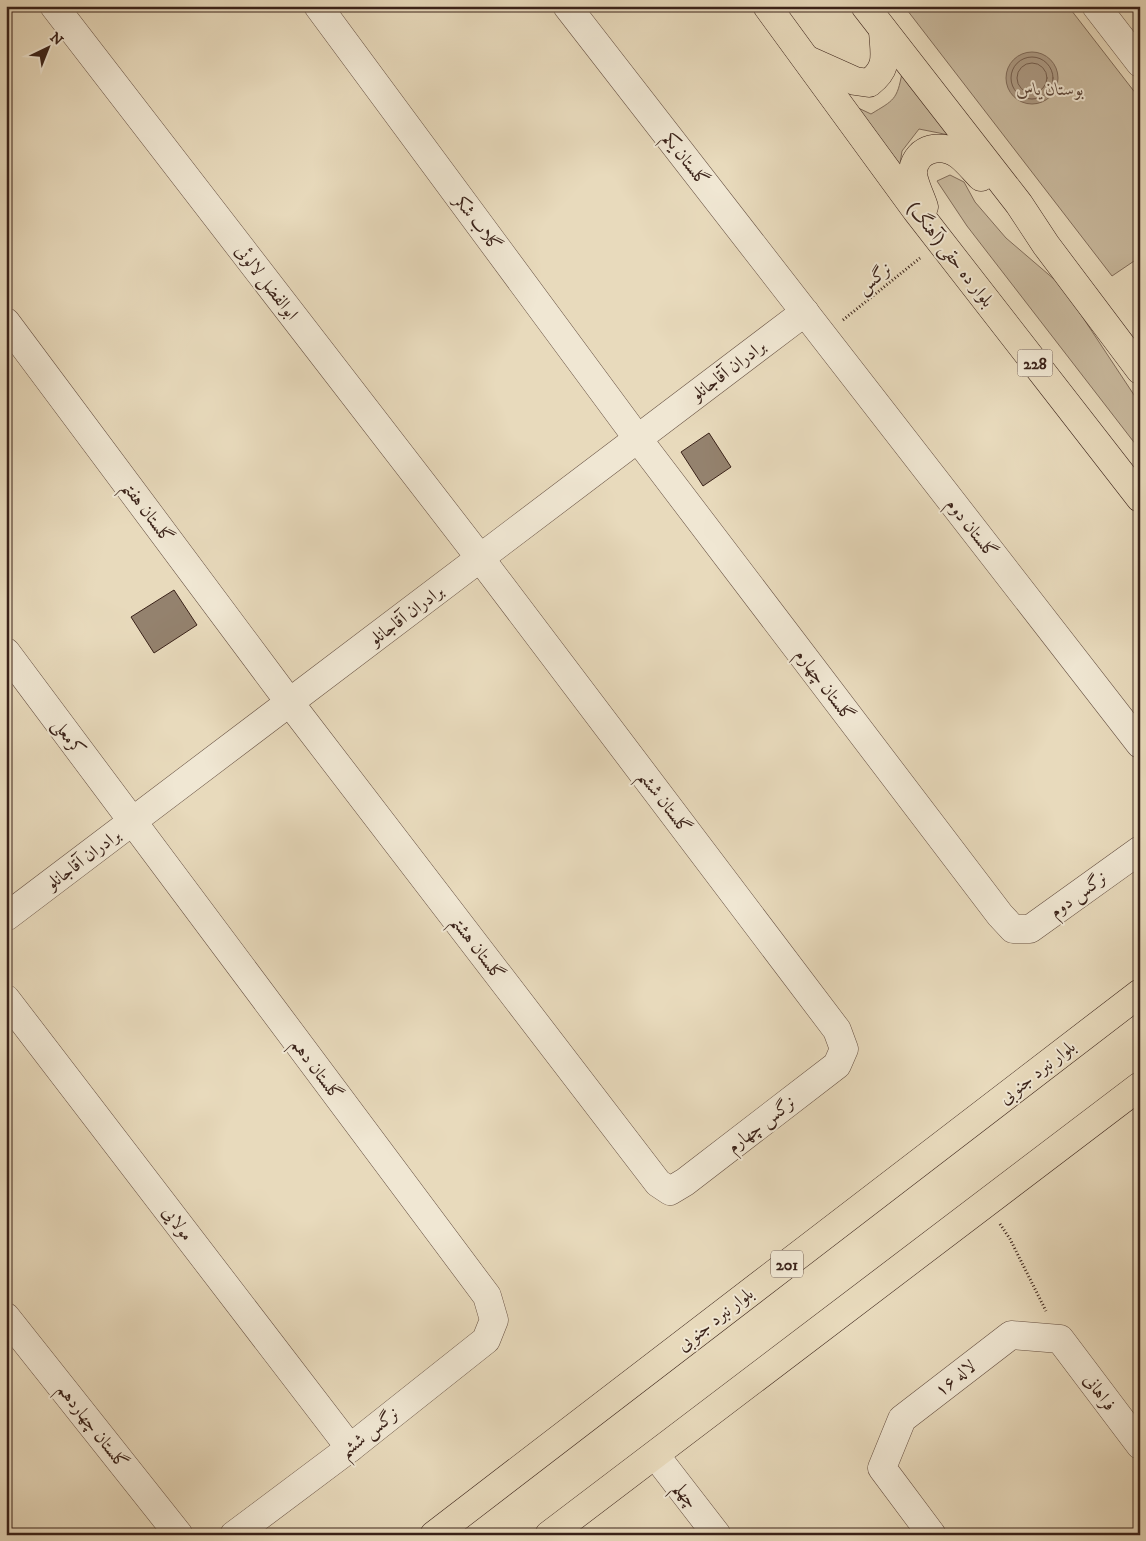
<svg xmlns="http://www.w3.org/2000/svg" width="1146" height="1541" viewBox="0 0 1146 1541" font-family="'IM FELL DW Pica',Amiri,serif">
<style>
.green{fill:#cabba0;stroke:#826e5c}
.water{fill:#ad9b85;stroke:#7f6b5a}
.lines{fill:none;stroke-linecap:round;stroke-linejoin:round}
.shore{stroke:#745e4f;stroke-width:1}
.building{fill:#94826e;stroke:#3a2219}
.minor-casing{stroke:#665042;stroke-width:29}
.major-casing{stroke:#3a2219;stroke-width:29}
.path{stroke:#3a2219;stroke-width:3;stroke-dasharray:1 2.5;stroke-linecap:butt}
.minor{stroke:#f0e7d3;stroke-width:28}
.major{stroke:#e8dabc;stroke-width:28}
.labels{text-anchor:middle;stroke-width:4;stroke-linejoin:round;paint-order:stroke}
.shield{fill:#f0e7d3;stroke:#715d51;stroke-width:1}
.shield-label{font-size:16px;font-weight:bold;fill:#3a2219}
.park-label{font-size:18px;font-style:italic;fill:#5e483b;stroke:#f0e7d3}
.street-label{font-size:18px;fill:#3a2219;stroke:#f0e7d3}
</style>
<rect width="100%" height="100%" fill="#e8dabc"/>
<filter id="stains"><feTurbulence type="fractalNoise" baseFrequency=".004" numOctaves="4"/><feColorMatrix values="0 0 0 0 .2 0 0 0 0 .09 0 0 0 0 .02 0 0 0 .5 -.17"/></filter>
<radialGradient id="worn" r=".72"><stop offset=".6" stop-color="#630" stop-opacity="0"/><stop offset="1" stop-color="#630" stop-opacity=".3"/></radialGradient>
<g class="green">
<polygon points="904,6 1068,6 1140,99 1140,257 1112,276"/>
<path d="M 902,73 L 949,135 L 919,129 L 902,151 L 900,164 L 854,106 L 871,114 C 894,100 897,100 902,73 Z"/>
<polygon points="950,175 964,182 975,202 1006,238 1062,286 1140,404 1140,450 967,226 937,181"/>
</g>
<circle class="water" cx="1032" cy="78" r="26"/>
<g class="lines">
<g class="shore">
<circle cx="1032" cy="78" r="21"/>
<circle cx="1032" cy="78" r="15"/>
</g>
</g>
<g class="building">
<polygon points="709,433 731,467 703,486 681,452"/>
<polygon points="174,590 197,625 154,653 131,617"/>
</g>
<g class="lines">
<g class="minor-casing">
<g id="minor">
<polyline points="318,6 638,439 1000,915 1013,929 1030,929 1140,850"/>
<polyline points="567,6 1140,744"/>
<polyline points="1096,6 1140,63"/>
<polyline points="6,322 290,703 658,1183 670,1191 685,1182 837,1065 844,1049 837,1030 480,558 54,6"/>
<polyline points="6,652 487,1296 494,1320 486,1340 350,1448 234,1535"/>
<polyline points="6,917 805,312"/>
<polyline points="6,999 350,1448"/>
<polyline points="6,1317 179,1535"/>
<polyline points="656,1456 717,1535"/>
<polyline points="932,1535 882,1468 902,1419 1011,1335 1060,1339 1140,1445"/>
</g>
</g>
<g class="major-casing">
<g id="major">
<polyline points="767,6 916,210 1140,498"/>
<polyline points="865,6 1019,204 1046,245 1140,370"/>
<path d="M 808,60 L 855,81 L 869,83 C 890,67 884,54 883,30"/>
<path d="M 924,207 C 921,197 912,180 913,170 C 917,147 942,143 959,155 C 967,161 974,170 981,177"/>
<polyline points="434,1535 1140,993"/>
<polyline points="549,1535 1140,1086"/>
</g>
</g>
<g class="path">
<polyline points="843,320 920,258"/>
<polyline points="1000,1224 1010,1239 1046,1311"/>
</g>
<use href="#minor" class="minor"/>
<use href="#major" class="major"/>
</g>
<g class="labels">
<g class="shield">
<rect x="1017.5" y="349.5" width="35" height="27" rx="4"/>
<rect x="771" y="1250.5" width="32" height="27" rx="4"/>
</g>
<g class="shield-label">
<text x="1035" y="369">228</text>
<text x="787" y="1270">201</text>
</g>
<g class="park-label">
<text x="1050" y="95">بوستان یاس</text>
</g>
<g class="street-label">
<text transform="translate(686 159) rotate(52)" y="6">گلستان یکم</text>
<text transform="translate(478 223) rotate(53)" y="6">گلاب شکر</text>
<text transform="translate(951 254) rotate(52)" y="6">بلوار ده حقی (آهنگ)</text>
<text transform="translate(874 278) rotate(-39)" y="6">نرگس</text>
<text transform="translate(267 282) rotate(52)" y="6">ابوالفضل لالوئی</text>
<text transform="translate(728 370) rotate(-37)" y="6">برادران آقاجانلو</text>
<text transform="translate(148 512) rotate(53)" y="6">گلستان هفتم</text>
<text transform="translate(972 528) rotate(52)" y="6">گلستان دوم</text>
<text transform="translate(406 615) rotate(-37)" y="6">برادران آقاجانلو</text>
<text transform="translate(825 685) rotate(53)" y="6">گلستان چهارم</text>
<text transform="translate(69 737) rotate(53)" y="6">کرمعلی</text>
<text transform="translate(665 802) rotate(53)" y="6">گلستان ششم</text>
<text transform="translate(83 859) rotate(-37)" y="6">برادران آقاجانلو</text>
<text transform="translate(1078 894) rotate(-36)" y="6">نرگس دوم</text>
<text transform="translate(478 948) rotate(53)" y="6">گلستان هشتم</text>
<text transform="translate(317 1069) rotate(53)" y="6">گلستان دهم</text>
<text transform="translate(1037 1072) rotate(-38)" y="6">بلوار نبرد جنوبی</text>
<text transform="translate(761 1124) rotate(-38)" y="6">نرگس چهارم</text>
<text transform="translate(178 1223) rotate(53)" y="6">مولایی</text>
<text transform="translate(715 1319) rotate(-38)" y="6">بلوار نبرد جنوبی</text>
<text transform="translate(955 1378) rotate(-38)" y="6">لاله ۱۶</text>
<text transform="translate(1100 1392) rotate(53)" y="6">فراهانی</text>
<text transform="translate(93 1426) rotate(52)" y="6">گلستان چهاردهم</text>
<text transform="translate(369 1432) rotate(-38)" y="6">نرگس ششم</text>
<text transform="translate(686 1495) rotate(52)" y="6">چهلم</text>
</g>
</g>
<rect width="1146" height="1541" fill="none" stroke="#e8dabc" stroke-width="25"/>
<rect x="8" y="8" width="1131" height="1526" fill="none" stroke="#3a2219" stroke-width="2.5"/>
<rect x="12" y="12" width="1121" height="1516" fill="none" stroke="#3a2219"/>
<g transform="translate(48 48) rotate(43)" stroke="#f0e7d3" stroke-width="4" paint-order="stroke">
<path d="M0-4L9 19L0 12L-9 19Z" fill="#3a2219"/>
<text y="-8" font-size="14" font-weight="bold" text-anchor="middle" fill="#3a2219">N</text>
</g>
<rect width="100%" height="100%" filter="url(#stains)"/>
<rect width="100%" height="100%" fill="url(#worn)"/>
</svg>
